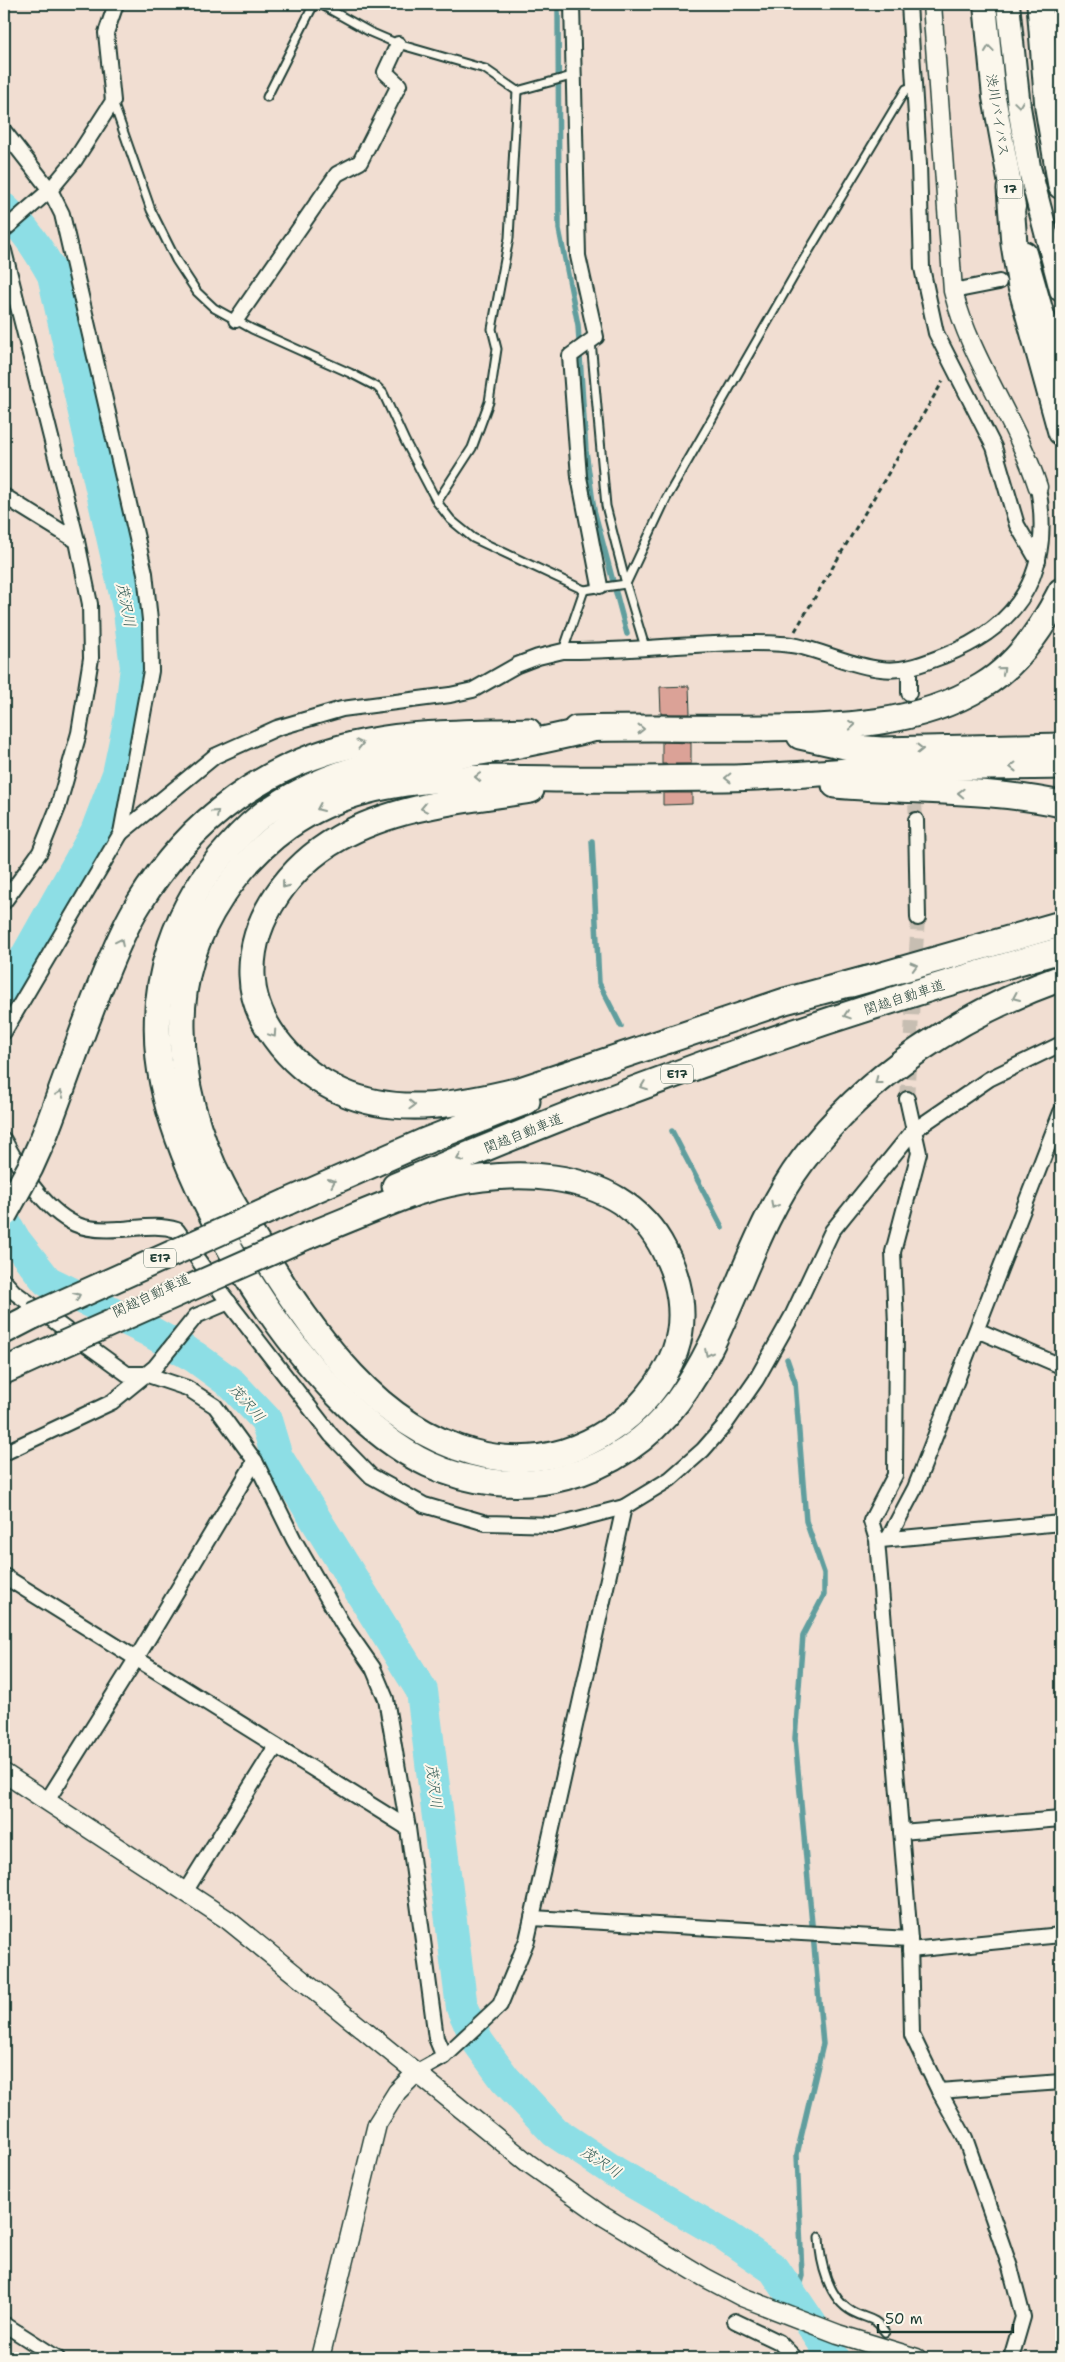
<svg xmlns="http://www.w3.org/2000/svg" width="1065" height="2362" viewBox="0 0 1065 2362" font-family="'Shantell Sans','Klee One',sans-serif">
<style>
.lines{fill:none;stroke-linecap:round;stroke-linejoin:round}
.stream{stroke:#619e9e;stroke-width:5.5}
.river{stroke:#8ddee5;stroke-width:32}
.building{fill:#dba297;stroke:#1f3d34}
.minor-tunnel{stroke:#c7beb2;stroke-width:14;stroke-dasharray:14 7;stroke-linecap:butt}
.service-casing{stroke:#1f3d34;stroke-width:11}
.minor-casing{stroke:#1f3d34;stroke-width:18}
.tertiary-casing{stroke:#1f3d34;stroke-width:21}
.trunk-casing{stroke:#1f3d34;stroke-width:26}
.motorway-casing{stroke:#1f3d34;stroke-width:29}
.path{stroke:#1f3d34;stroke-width:3;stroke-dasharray:5 4;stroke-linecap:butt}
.service{stroke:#fbf7ec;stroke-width:7}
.minor{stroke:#fbf7ec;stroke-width:14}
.tertiary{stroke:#fbf7ec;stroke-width:18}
.trunk{stroke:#fbf7ec;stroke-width:22}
.motorway{stroke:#fbf7ec;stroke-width:25}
.motorway-bridge-casing{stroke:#1f3d34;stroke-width:29;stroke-linecap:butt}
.motorway-bridge{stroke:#fbf7ec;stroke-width:25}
.oneway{stroke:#8d9a90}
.labels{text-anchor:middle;stroke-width:4;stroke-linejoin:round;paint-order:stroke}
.shield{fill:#fbf7ec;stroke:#61756b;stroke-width:1}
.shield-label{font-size:12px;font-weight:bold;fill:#1f3d34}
.street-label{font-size:14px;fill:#1f3d34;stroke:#fbf7ec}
.water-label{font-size:15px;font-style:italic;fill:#355d57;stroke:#fbf7ec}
</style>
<rect width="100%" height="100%" fill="#f1ded2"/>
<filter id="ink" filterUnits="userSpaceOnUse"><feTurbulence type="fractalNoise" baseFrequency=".02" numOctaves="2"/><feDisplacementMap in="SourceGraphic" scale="10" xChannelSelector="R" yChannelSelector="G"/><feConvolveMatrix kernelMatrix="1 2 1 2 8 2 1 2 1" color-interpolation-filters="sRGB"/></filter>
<g filter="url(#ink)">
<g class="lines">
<g class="stream">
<polyline points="558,4 559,229 578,325 586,451 594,510 627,634"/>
<polyline points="592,841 599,983 621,1026"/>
<polyline points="672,1131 722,1227"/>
<polyline points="787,1359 795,1382 806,1521 824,1573 824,1595 803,1635 795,1738 823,2044 797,2154 802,2276 795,2299"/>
</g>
<g class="river">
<path d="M 4,209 C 25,228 39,250 53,275 L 129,612 L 136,667 L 130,717 L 118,774 L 96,832 L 4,996"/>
<polyline points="4,1221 15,1240 47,1281 149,1331 195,1357 232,1384 266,1420 277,1457 422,1691 462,2008 478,2042 505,2079 555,2132 615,2172 726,2236 774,2269 834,2358"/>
</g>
</g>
<g class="building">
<polygon points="689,686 690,714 661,714 660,687"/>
<polygon points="662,742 691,743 691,764 662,764"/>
<polygon points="663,793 692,793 692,804 663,805"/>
</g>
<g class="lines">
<g class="minor-tunnel">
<polyline points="909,693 912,755"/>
<polyline points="914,784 916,820"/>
<polyline points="907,1099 918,918"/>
</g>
<g class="service-casing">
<g id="service">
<polyline points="320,4 370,32 398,44 485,69 517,91"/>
<polyline points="267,97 314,4"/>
<polyline points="113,102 151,210 176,260 197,292 214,308 252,329 350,373 377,387 383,393 405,441 437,502 451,520 473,538 584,590 626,584 666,499 798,269 906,89 914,86"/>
<polyline points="591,341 606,506 626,584 645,647"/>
<polyline points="437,502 472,448 489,402 497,349 492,329 509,238 517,91 575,75"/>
<polyline points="563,651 584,590"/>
<path d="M 819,2237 C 820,2262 828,2299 853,2312 C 868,2320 874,2316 885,2332"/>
</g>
</g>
<g class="minor-casing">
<g id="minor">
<polyline points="572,4 578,256 596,337 570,356 579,477 600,586"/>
<polyline points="909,4 919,164 922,268 936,333 994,447 1017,525 1038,561"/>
<polyline points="4,131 50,190 62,214 145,573 150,620 151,671 121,833 4,1032"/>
<polyline points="4,230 50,190 75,160 113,101 106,33 116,4"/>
<polyline points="4,251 77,541 90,604 91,658 79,733 58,807 40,852 4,902"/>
<polyline points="953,291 999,282"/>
<polyline points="236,320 337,174 360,162 399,85 385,72 398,44"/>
<polyline points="4,496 77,541"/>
<polyline points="909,669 909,693"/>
<polyline points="916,820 918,918"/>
<path d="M 121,833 L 215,756 L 277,728 L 342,709 L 450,695 L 473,690 L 517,665 L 538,657 L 563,651 C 626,652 689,643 752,643 C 766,643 783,643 797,646 C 826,652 851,666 881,669 C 903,672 922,664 943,656 C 1021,626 1053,570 1038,487"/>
<polyline points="907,1099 919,1153 893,1252 896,1325 895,1475 871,1521 877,1540 910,1939 912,2035 939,2091 965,2138 1010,2267 1023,2317 1011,2358"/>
<path d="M 4,1140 C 20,1169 43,1209 75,1224 C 88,1230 106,1230 120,1229 C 140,1228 157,1224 177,1230 L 223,1295 L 331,1435 L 371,1476 L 424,1505 L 486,1523 L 555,1525 L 624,1507 L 670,1479 L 703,1450 L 724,1426 L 756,1380 L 792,1316 L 832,1231 L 913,1131 L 989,1079 L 1061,1044"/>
<polyline points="4,1281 14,1292 127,1374 145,1374 187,1388 215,1406 255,1461 294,1540 343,1625 373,1668 386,1699 408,1828 436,2038 444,2057"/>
<polyline points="977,1330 1061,1366"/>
<polyline points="4,1453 112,1402 155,1367 196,1316 229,1302"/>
<polyline points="888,1539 915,1488 1061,1112"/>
<polyline points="881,1540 1061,1523"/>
<polyline points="4,1576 408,1828"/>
<polyline points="47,1801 136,1659 255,1461"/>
<polyline points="901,1832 1061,1819"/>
<polyline points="185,1892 276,1746"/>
<polyline points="532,1918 910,1939"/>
<polyline points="910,1950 1061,1935"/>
<polyline points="417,2072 444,2057 500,2005 527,1940 624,1507"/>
<polyline points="939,2091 1061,2082"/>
<polyline points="735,2321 779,2342 795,2358"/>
<polyline points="4,2324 57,2358"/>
</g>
</g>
<g class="tertiary-casing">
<g id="tertiary">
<path d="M 932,4 L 953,291 C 971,361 1016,419 1038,487"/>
<polyline points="4,1773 228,1920 528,2163 603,2216 704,2277 742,2297 838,2334 917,2358"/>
<polyline points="320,2358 377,2124 397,2092 417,2072"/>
</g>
</g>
<g class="trunk-casing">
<g id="trunk">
<polyline points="985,4 994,97 1014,207"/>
<polyline points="1008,4 1019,107 1029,167 1061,290"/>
<polyline points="1025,253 1041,309 1061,368"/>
</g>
</g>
<g class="motorway-casing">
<g id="motorway">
<polyline points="1040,4 1048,108 1061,186"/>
<polyline points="1010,189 1014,244 1021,287 1061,432"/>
<path d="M 576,729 C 639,727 702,729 765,728 C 839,727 917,726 982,686 C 1017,665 1043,627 1061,591"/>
<path d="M 592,729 C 553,738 514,747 474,753 C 454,756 434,756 414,758 C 364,763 316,780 274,807 C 257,817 242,832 229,847 C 176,905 150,980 159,1059 C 173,1187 309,1408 428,1464 C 470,1484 521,1489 565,1477 C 721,1436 721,1269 803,1160 C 867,1074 961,1014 1061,978"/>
<polyline points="800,736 854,748 882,750 1061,746"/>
<path d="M 835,785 C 910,792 988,788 1061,804"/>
<path d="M 531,790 C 467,800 397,805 339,838 C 291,865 250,918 252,975 C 253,1026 298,1073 342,1092 C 398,1117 463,1104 520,1090 L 785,1001 L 867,979"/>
<polyline points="851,984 1061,924"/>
<path d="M 43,1139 C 64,1085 82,1030 104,977 C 114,953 124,927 138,905 C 189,821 269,760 367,742 C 418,732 476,733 528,731"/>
<path d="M 395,1186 C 611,1093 834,1013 1061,950"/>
<polyline points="287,1202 423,1142 527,1101"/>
<path d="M 307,1236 C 343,1222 379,1206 415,1193 C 497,1166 619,1161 664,1250 C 680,1280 687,1317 675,1351 C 663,1383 638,1412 610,1430 C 519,1490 420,1448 352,1375 C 315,1335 285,1290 257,1243 C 245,1224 232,1204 222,1184 C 197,1136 182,1081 182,1028 C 181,981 195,936 221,897 C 306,769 427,777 563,779 C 617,780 671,778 725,778 C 780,777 833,771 887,769 C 945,767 1003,767 1061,766"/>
<polyline points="4,1331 33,1316"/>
<polyline points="4,1371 59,1346"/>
</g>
</g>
<polyline class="path" points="795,631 943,381"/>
<use href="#service" class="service"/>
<use href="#minor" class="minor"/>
<use href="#tertiary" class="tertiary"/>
<use href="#trunk" class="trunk"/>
<use href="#motorway" class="motorway"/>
<g class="motorway-bridge-casing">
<g id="motorway-bridge">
<polyline points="4,1215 30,1168 43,1139"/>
<polyline points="33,1316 287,1202"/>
<polyline points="59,1346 307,1236"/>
</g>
</g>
<use href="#motorway-bridge" class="motorway-bridge"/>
</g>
<defs><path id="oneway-chevron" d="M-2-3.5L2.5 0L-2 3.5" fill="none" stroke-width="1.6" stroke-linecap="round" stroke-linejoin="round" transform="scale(1.25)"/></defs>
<g class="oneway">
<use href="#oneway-chevron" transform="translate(989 49) rotate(-96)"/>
<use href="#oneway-chevron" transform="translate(1019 104) rotate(82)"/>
<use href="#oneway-chevron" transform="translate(1002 670) rotate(-40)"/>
<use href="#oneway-chevron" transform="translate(852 725) rotate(-5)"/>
<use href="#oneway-chevron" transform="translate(641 729)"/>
<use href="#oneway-chevron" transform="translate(360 744) rotate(-13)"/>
<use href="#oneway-chevron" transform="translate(920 749) rotate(-1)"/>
<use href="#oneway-chevron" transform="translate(1013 767) rotate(179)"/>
<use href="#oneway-chevron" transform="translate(478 777) rotate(-178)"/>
<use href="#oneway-chevron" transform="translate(728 778) rotate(179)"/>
<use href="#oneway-chevron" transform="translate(961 793) rotate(-178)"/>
<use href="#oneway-chevron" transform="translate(320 808) rotate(156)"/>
<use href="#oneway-chevron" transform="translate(424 808) rotate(169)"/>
<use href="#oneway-chevron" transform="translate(216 813) rotate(-42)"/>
<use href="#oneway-chevron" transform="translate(285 885) rotate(128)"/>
<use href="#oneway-chevron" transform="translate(120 942) rotate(-64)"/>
<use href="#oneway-chevron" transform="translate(914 966) rotate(-16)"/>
<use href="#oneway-chevron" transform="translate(1016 997) rotate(156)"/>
<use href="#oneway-chevron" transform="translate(847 1015) rotate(162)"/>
<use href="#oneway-chevron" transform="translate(273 1034) rotate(56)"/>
<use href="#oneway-chevron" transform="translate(878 1081) rotate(142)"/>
<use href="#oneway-chevron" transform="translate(644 1086) rotate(159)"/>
<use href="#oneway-chevron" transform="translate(60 1094) rotate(-69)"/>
<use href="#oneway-chevron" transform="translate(412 1105) rotate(2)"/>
<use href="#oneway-chevron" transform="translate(460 1158) rotate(158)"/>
<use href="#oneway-chevron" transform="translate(332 1182) rotate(-24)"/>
<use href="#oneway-chevron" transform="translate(774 1205) rotate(119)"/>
<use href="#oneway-chevron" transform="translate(77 1296) rotate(-25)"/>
<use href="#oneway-chevron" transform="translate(708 1353) rotate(115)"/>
</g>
</g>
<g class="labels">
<g class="shield">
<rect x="997.5" y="179.5" width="25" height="19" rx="4"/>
<rect x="661" y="1064.5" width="32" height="19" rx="4"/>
<rect x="144" y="1248.5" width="32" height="19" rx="4"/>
</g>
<g class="shield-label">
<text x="1010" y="193">17</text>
<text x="677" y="1078">E17</text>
<text x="160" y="1262">E17</text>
</g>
<g class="street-label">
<text transform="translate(998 115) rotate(81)" y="5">渋川バイパス</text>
<text transform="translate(904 997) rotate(-18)" y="5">関越自動車道</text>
<text transform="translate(523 1133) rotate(-22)" y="5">関越自動車道</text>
<text transform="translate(151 1295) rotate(-25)" y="5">関越自動車道</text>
</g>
<g class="water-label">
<text transform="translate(126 605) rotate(79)" y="5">茂沢川</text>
<text transform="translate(247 1403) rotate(48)" y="5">茂沢川</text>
<text transform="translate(434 1786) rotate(83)" y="5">茂沢川</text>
<text transform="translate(601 2162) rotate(33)" y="5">茂沢川</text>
</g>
</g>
<rect width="1065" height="2362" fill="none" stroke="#fbf7ec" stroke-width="20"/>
<rect x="10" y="10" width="1045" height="2342" fill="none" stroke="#1f3d34" stroke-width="2" filter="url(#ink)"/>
<path d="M878 2324v8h135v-8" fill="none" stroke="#1f3d34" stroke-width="2.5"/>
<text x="885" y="2324" font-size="15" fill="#1f3d34" stroke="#fbf7ec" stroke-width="4" paint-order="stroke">50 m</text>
</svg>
